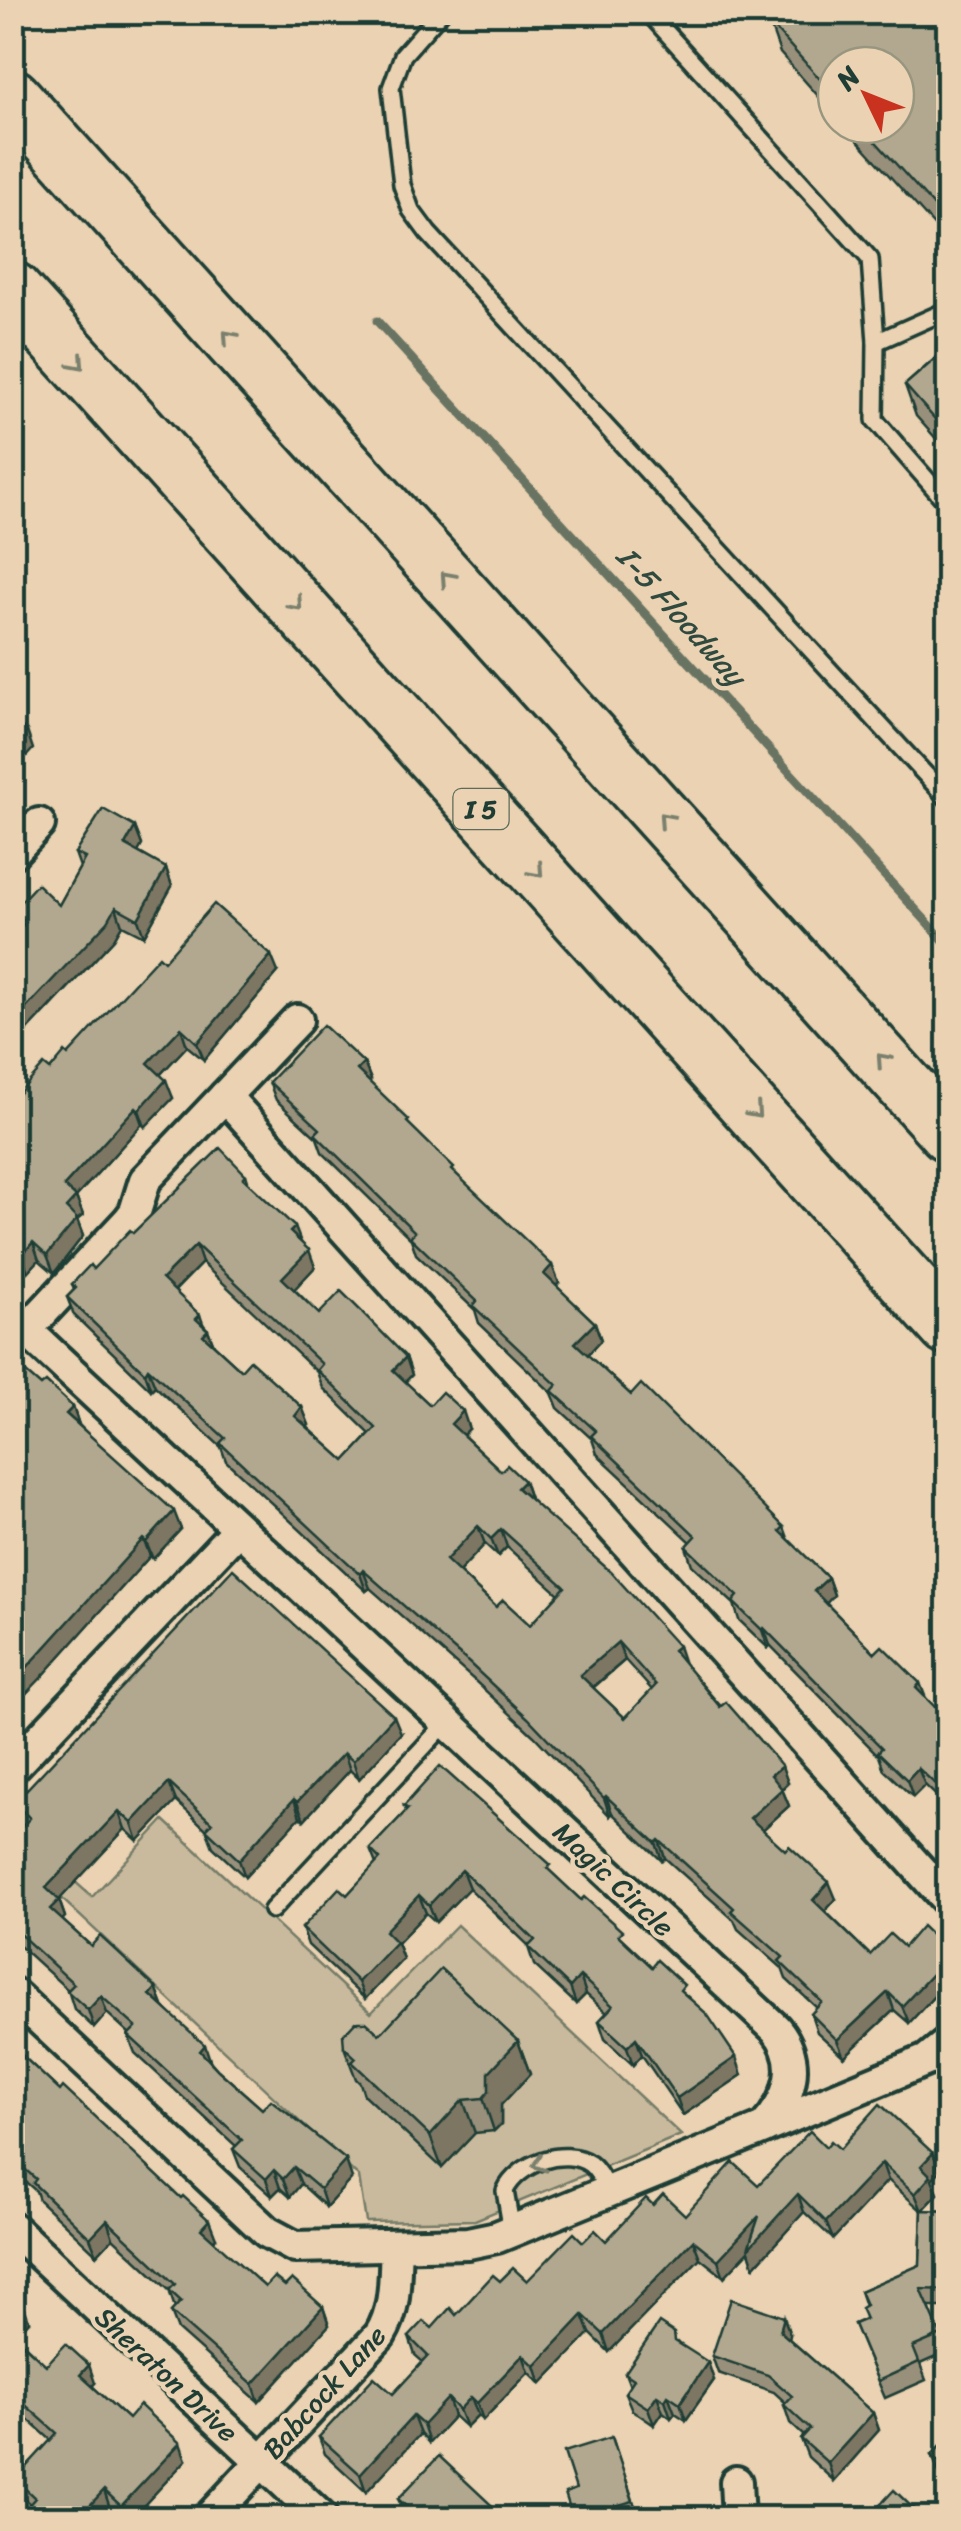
<svg xmlns="http://www.w3.org/2000/svg" width="961" height="2531" viewBox="0 0 961 2531" font-family="Sriracha,sans-serif">
<style>
.green{fill:#c9ba9d;stroke:#747c68;stroke-width:2.5}
.lines{fill:none;stroke-linecap:round;stroke-linejoin:round}
.stream{stroke:#687362;stroke-width:9}
.lane-casing{stroke:#1f3d34;stroke-width:22}
.street-casing{stroke:#1f3d34;stroke-width:38}
.highway-casing{stroke:#1f3d34;stroke-width:62}
.lane{stroke:#ead2b2;stroke-width:15}
.street{stroke:#ead2b2;stroke-width:30}
.highway{stroke:#ead2b2;stroke-width:55}
.wall{fill:#99907b;stroke:#1f3d34;stroke-width:2.5;fill-rule:evenodd}
.shaded-wall{fill:#7d7664;stroke:#1f3d34;stroke-width:2.5}
.building{fill:#b2a88f;stroke:#1f3d34;stroke-width:2.5;fill-rule:evenodd}
.oneway{stroke:#7a806d}
.labels{text-anchor:middle;stroke-width:9;stroke-linejoin:round;paint-order:stroke}
.shield{fill:#ead2b2;stroke:#5c6a5a;stroke-width:2.5}
.shield-label{font-size:25px;font-weight:bold;fill:#1f3d34}
.street-label{font-size:28px;fill:#1f3d34;stroke:#ead2b2}
.water-label{font-size:30px;font-style:italic;fill:#314a3f;stroke:#ead2b2}
</style>
<rect width="100%" height="100%" fill="#ead2b2"/>
<filter id="ink" filterUnits="userSpaceOnUse"><feTurbulence type="fractalNoise" baseFrequency=".01" numOctaves="2"/><feDisplacementMap in="SourceGraphic" scale="20" xChannelSelector="R" yChannelSelector="G"/><feConvolveMatrix kernelMatrix="1 2 1 2 8 2 1 2 1" color-interpolation-filters="sRGB"/></filter>
<g filter="url(#ink)">
<polygon class="green" points="164,1820 371,2013 457,1925 681,2135 475,2220 366,2222 359,2177 13,1853 12,1825 92,1897"/>
<g class="lines">
<polyline class="stream" points="377,321 948,945"/>
<g class="lane-casing">
<g id="lane">
<polyline points="441,12 403,55 391,88 402,185 411,210 428,233 948,799"/>
<polyline points="648,12 870,259 876,342 875,420 948,504"/>
<polyline points="876,342 948,310"/>
<polyline points="272,1910 445,1724"/>
<path d="M 512,2231 L 505,2191 C 517,2164 564,2146 590,2164 C 599,2171 603,2182 608,2192"/>
</g>
</g>
<g class="street-casing">
<g id="street">
<polyline points="12,853 39,824"/>
<polyline points="225,1096 297,1020"/>
<path d="M 12,1317 L 776,2029 C 803,2062 790,2100 764,2128 L 497,2237 L 468,2243 L 295,2247 L 267,2232 L 12,1993"/>
<polyline points="15,1342 129,1220 135,1212 145,1180 225,1096 948,1901"/>
<polyline points="12,1768 238,1529"/>
<polyline points="766,2127 927,2060 948,2043"/>
<polyline points="12,2228 322,2518"/>
<polyline points="736,2482 738,2518"/>
<path d="M 209,2518 L 380,2335 C 397,2307 394,2277 396,2246"/>
</g>
</g>
<g class="highway-casing">
<g id="highway">
<polyline points="12,97 948,1133"/>
<polyline points="12,290 948,1327"/>
</g>
</g>
<use href="#lane" class="lane"/>
<use href="#street" class="street"/>
<use href="#highway" class="highway"/>
</g>
<g class="wall">
<polygon points="948,12 948,241 844,125 896,125 836,65 836,116 780,53 769,22"/>
<polygon points="948,335 948,452 916,416 905,385 940,354 937,345"/>
<polygon points="135,827 142,845 138,852 166,868 172,886 144,936 122,925 114,939 43,1015 20,928 13,910 59,905 80,867 75,853"/>
<polygon points="164,961 278,972 204,1060 187,1046 160,1075 173,1098 145,1127 142,1124 76,1197 83,1215 77,1220 83,1236 54,1273 39,1260 28,1272 12,1258 12,1101 68,1055"/>
<polygon points="364,1063 371,1080 369,1082 559,1283 556,1286 595,1323 601,1340 587,1355 631,1395 784,1527 789,1541 828,1578 834,1595 826,1603 875,1653 948,1720 948,1841 941,1834 935,1816 946,1805 925,1785 913,1797 884,1770 879,1756 770,1645 768,1648 739,1620 734,1604 692,1565 686,1547 691,1542 597,1454 592,1439 558,1408 552,1393 479,1323 475,1310 416,1254 411,1239 322,1152 317,1138 276,1100 269,1082"/>
<path d="M 246,1175 L 249,1184 L 301,1242 L 315,1267 L 294,1289 L 319,1314 L 406,1357 L 412,1375 L 405,1382 L 430,1405 L 469,1429 L 463,1435 L 501,1471 L 524,1481 L 530,1499 L 684,1664 L 788,1783 L 782,1789 L 789,1806 L 762,1830 L 836,1899 L 825,1911 L 870,1955 L 904,1947 L 948,1951 L 948,1981 L 909,2023 L 894,2010 L 844,2057 L 817,2032 L 811,2014 L 817,2008 L 786,1979 L 782,1968 L 738,1929 L 734,1920 L 665,1858 L 662,1861 L 612,1813 L 610,1816 L 534,1736 L 474,1680 L 370,1588 L 366,1591 L 226,1461 L 221,1447 L 155,1386 L 151,1390 L 74,1315 L 67,1297 L 74,1290 L 72,1284 L 93,1269 L 133,1233 ZM 202,1263 L 317,1372 L 323,1388 L 370,1434 L 345,1461 L 307,1427 L 309,1425 L 302,1407 L 241,1370 L 214,1345 L 208,1330 L 175,1291 ZM 485,1544 L 498,1556 L 507,1547 L 559,1594 L 530,1625 L 496,1607 L 459,1572 ZM 625,1660 L 652,1690 L 625,1718 L 593,1688 Z"/>
<polygon points="12,1386 41,1386 73,1407 79,1425 181,1529 153,1559 150,1556 41,1678 12,1708"/>
<polygon points="401,1733 359,1779 350,1770 304,1820 300,1817 245,1877 213,1847 206,1829 176,1801 138,1841 125,1829 59,1900 65,1917 62,1920 91,1946 156,1988 163,2006 218,2070 262,2109 352,2178 326,2207 301,2184 290,2197 280,2188 272,2196 240,2167 233,2149 236,2146 135,2053 128,2035 130,2034 107,2013 94,2028 74,2009 68,1990 12,1939 12,1837 24,1825 20,1821 14,1803"/>
<polygon points="404,1806 554,1875 652,1967 689,1998 742,2075 683,2115 642,2055 633,2065 605,2039 599,2021 607,2013 586,1994 576,2004 534,1965 528,1947 529,1946 469,1888 436,1922 426,1913 397,1943 403,1959 365,1999 308,1945 302,1928 347,1895 376,1864 370,1849 406,1811"/>
<polygon points="379,2034 518,2041 530,2074 501,2105 501,2124 494,2131 475,2133 442,2168 364,2095 360,2083 356,2079 344,2047"/>
<polygon points="12,2046 216,2238 213,2241 265,2287 285,2286 323,2307 329,2325 259,2402 178,2330 171,2312 175,2308 169,2290 113,2238 97,2255 39,2200 36,2191 12,2170"/>
<polygon points="826,2147 940,2171 932,2179 938,2194 923,2210 948,2211 948,2307 929,2307 947,2352 920,2364 926,2380 885,2398 854,2324 865,2319 865,2306 860,2291 920,2265 922,2211 888,2180 833,2239 804,2212 754,2267 749,2251 724,2277 700,2258 609,2352 590,2333 541,2384 529,2372 483,2420 478,2415 466,2427 454,2416 429,2443 420,2434 366,2492 325,2454 319,2437 393,2394 423,2362 415,2355 409,2337 432,2328 456,2315 500,2281 527,2281 583,2242 606,2241 653,2205 685,2215 758,2185"/>
<polygon points="12,2293 29,2321 15,2336 46,2365 95,2383 92,2386 128,2419 186,2460 132,2518 122,2518 110,2508 30,2504 21,2496 15,2479 51,2440 12,2405"/>
<polygon points="790,2335 789,2339 873,2413 879,2430 834,2481 808,2457 801,2439 804,2436 790,2423 784,2405 786,2403 774,2392 718,2373 712,2356"/>
<polygon points="678,2342 714,2380 686,2420 675,2413 671,2418 663,2412 654,2425 632,2410 625,2393 630,2386 625,2373"/>
<polygon points="612,2437 639,2518 573,2518 576,2489"/>
<polygon points="948,2438 948,2482 939,2473 932,2455"/>
<polygon points="398,2499 505,2518 511,2518 407,2518"/>
</g>
<g class="shaded-wall">
<polygon points="27,731 33,749 12,772 12,747"/>
<polygon points="135,827 142,845 132,863 125,845"/>
<polygon points="166,868 172,886 144,936 138,919"/>
<polygon points="116,907 122,925 114,939 12,1047 12,1023"/>
<polygon points="271,955 278,972 204,1060 197,1043"/>
<polygon points="181,1028 187,1046 154,1081 148,1063"/>
<polygon points="364,1063 371,1080 364,1088 357,1070"/>
<polygon points="166,1080 173,1098 145,1127 139,1110"/>
<polygon points="136,1107 142,1124 76,1197 83,1215 77,1220 83,1236 54,1273 47,1255 66,1208 64,1186"/>
<polygon points="295,1227 302,1245 290,1232"/>
<polygon points="33,1242 39,1260 28,1272 22,1255"/>
<polygon points="196,1245 202,1263 169,1296 162,1279"/>
<polygon points="309,1250 315,1267 289,1295 282,1278"/>
<polygon points="552,1265 559,1283 550,1292 544,1274"/>
<polygon points="200,1315 206,1332 208,1330 215,1348 210,1353 196,1319"/>
<polygon points="595,1323 601,1340 582,1361 575,1343"/>
<polygon points="406,1357 412,1375 400,1387 393,1370"/>
<polygon points="148,1368 155,1386 151,1390 145,1373"/>
<polygon points="73,1407 79,1425 66,1414"/>
<polygon points="302,1407 309,1425 301,1433 295,1416"/>
<polygon points="463,1411 469,1429 457,1441 451,1424"/>
<polygon points="524,1481 530,1499 517,1488"/>
<polygon points="174,1511 181,1529 153,1559 146,1542"/>
<polygon points="478,1526 485,1544 453,1578 446,1560"/>
<polygon points="501,1529 507,1547 498,1556 491,1539"/>
<polygon points="143,1539 150,1556 41,1678 12,1708 12,1684"/>
<polygon points="363,1570 370,1588 366,1591 360,1574"/>
<polygon points="828,1578 834,1595 821,1609 814,1591"/>
<polygon points="764,1628 770,1645 768,1648 762,1630"/>
<polygon points="618,1642 625,1660 586,1693 580,1675"/>
<polygon points="678,1646 684,1664 673,1650"/>
<polygon points="920,1683 927,1701 916,1688"/>
<polygon points="394,1716 401,1733 359,1779 353,1761"/>
<polygon points="344,1753 350,1770 304,1820 297,1802"/>
<polygon points="782,1766 788,1783 777,1793 771,1775"/>
<polygon points="918,1768 925,1785 913,1797 907,1780"/>
<polygon points="169,1783 176,1801 138,1841 132,1823"/>
<polygon points="782,1789 789,1806 756,1836 750,1818"/>
<polygon points="606,1796 612,1813 610,1816 604,1798"/>
<polygon points="294,1799 300,1817 245,1877 239,1860"/>
<polygon points="119,1811 125,1829 59,1900 65,1917 57,1926 50,1909 46,1888"/>
<polygon points="659,1840 665,1858 662,1861 656,1843"/>
<polygon points="462,1870 469,1888 436,1922 429,1905"/>
<polygon points="829,1882 836,1899 819,1918 813,1900"/>
<polygon points="419,1895 426,1913 397,1943 403,1959 365,1999 358,1982 385,1931"/>
<polygon points="948,1957 948,1981 909,2023 902,2006"/>
<polygon points="580,1976 586,1994 576,2004 570,1987"/>
<polygon points="156,1988 163,2006 150,1995"/>
<polygon points="888,1992 894,2010 844,2057 837,2040"/>
<polygon points="101,1996 107,2013 94,2028 88,2010"/>
<polygon points="636,2038 642,2055 633,2065 627,2047"/>
<polygon points="518,2041 530,2074 501,2105 501,2124 494,2131 483,2098 489,2072"/>
<polygon points="205,2045 211,2063 200,2051"/>
<polygon points="736,2057 742,2075 683,2115 677,2098"/>
<polygon points="463,2100 475,2133 442,2168 430,2136"/>
<polygon points="933,2153 940,2171 932,2179 938,2194 922,2211 915,2194 921,2166"/>
<polygon points="346,2160 352,2178 326,2207 320,2189"/>
<polygon points="882,2163 888,2180 833,2239 826,2222"/>
<polygon points="294,2167 301,2184 290,2197 283,2179"/>
<polygon points="274,2170 280,2188 272,2196 266,2179"/>
<polygon points="798,2194 804,2212 754,2267 749,2251 724,2277 718,2260 759,2216"/>
<polygon points="107,2220 113,2238 97,2255 90,2238"/>
<polygon points="209,2220 216,2238 207,2247 201,2229"/>
<polygon points="693,2240 700,2258 609,2352 603,2334"/>
<polygon points="23,2303 29,2321 12,2339 12,2315"/>
<polygon points="323,2307 329,2325 259,2402 253,2384"/>
<polygon points="583,2315 590,2333 541,2384 535,2366"/>
<polygon points="784,2317 790,2335 786,2348 780,2331"/>
<polygon points="523,2355 529,2372 483,2420 477,2403"/>
<polygon points="708,2362 714,2380 686,2420 680,2403"/>
<polygon points="89,2365 95,2383 86,2393 80,2375"/>
<polygon points="657,2395 663,2412 654,2425 648,2408"/>
<polygon points="668,2395 675,2413 671,2418 665,2400"/>
<polygon points="471,2397 478,2415 466,2427 459,2410"/>
<polygon points="448,2398 454,2416 429,2443 423,2425"/>
<polygon points="873,2413 879,2430 834,2481 828,2463"/>
<polygon points="413,2416 420,2434 366,2492 360,2474"/>
<polygon points="180,2443 186,2460 132,2518 125,2518 121,2506"/>
<polygon points="104,2490 110,2508 101,2518 78,2518"/>
<polygon points="915,2510 918,2518 907,2518"/>
</g>
<g class="building">
<polygon points="780,12 948,12 948,222 861,125 896,125 896,65 836,65 836,97 769,22"/>
<polygon points="948,335 948,434 905,385 943,352 937,345"/>
<polygon points="12,718 27,731 12,747"/>
<polygon points="103,809 135,827 125,845 166,868 138,919 116,907 108,921 12,1023 12,936 26,922 13,910 37,884 59,905 85,858 75,853"/>
<polygon points="214,904 271,955 197,1043 181,1028 148,1063 166,1080 139,1110 136,1107 64,1186 76,1197 66,1208 77,1219 47,1255 33,1242 22,1255 12,1246 12,1101 44,1065 50,1070 65,1052 68,1055 159,956 164,961"/>
<polygon points="323,1025 364,1063 357,1070 409,1120 407,1122 454,1168 452,1170 552,1265 544,1274 595,1323 575,1343 631,1395 641,1384 784,1527 780,1531 828,1578 814,1591 875,1653 882,1646 920,1683 916,1688 948,1720 948,1796 918,1768 907,1780 878,1752 882,1748 764,1628 762,1630 733,1602 738,1596 686,1547 696,1536 591,1436 596,1431 552,1391 557,1385 473,1306 477,1301 410,1237 415,1232 315,1134 320,1129 269,1082"/>
<path d="M 220,1148 L 246,1175 L 243,1178 L 295,1227 L 290,1232 L 309,1250 L 282,1278 L 319,1314 L 341,1291 L 364,1314 L 406,1357 L 393,1370 L 430,1405 L 442,1392 L 463,1411 L 451,1424 L 501,1471 L 507,1465 L 524,1481 L 517,1488 L 611,1572 L 678,1646 L 673,1650 L 720,1707 L 726,1702 L 782,1766 L 771,1775 L 782,1789 L 750,1818 L 785,1850 L 789,1846 L 829,1882 L 813,1900 L 870,1955 L 890,1934 L 904,1947 L 922,1926 L 948,1951 L 948,1957 L 902,2006 L 888,1992 L 837,2040 L 811,2014 L 822,2002 L 779,1961 L 783,1957 L 731,1911 L 734,1908 L 659,1840 L 656,1843 L 606,1796 L 604,1798 L 528,1718 L 468,1662 L 363,1570 L 360,1574 L 220,1443 L 225,1438 L 148,1368 L 145,1373 L 67,1297 L 76,1288 L 72,1284 L 90,1265 L 93,1269 L 130,1230 L 133,1233 ZM 196,1245 L 322,1364 L 317,1370 L 376,1428 L 345,1461 L 295,1416 L 302,1407 L 250,1360 L 241,1370 L 203,1335 L 208,1330 L 196,1319 L 200,1315 L 162,1279 ZM 478,1526 L 491,1539 L 501,1529 L 565,1587 L 530,1625 L 503,1600 L 496,1607 L 446,1560 ZM 618,1642 L 656,1685 L 625,1718 L 580,1675 Z"/>
<polygon points="25,1372 41,1386 46,1382 73,1407 66,1414 174,1511 146,1542 143,1539 12,1684 12,1386"/>
<polygon points="233,1569 394,1716 353,1761 344,1753 297,1802 294,1799 239,1860 206,1829 212,1823 169,1783 132,1823 119,1811 46,1888 59,1900 50,1909 91,1946 100,1936 156,1988 150,1995 205,2045 200,2051 218,2070 262,2109 271,2100 346,2160 320,2189 294,2167 283,2179 274,2170 266,2179 233,2149 242,2140 128,2035 136,2027 101,1996 88,2010 67,1991 74,1984 12,1927 12,1837 30,1818 14,1803"/>
<polygon points="440,1766 551,1865 547,1868 581,1900 584,1897 622,1931 618,1935 652,1967 657,1960 684,1985 680,1990 707,2014 736,2057 677,2098 636,2038 627,2047 599,2021 613,2006 580,1976 570,1987 528,1947 535,1940 462,1870 429,1905 419,1895 385,1931 396,1942 358,1982 302,1928 339,1888 347,1895 380,1859 370,1849 408,1809 404,1806"/>
<polygon points="948,1802 948,1830 935,1816"/>
<polygon points="441,1969 518,2041 489,2072 489,2091 483,2098 463,2100 430,2136 352,2062 356,2058 344,2047 343,2035 355,2022 366,2022 379,2034 383,2031"/>
<polygon points="12,2046 60,2091 63,2087 181,2198 183,2196 209,2220 201,2229 265,2287 274,2277 285,2286 292,2279 323,2307 253,2384 171,2312 181,2301 169,2290 175,2284 107,2220 90,2238 33,2183 36,2179 12,2158"/>
<polygon points="880,2104 933,2153 921,2166 931,2176 915,2194 882,2163 826,2222 798,2194 748,2249 759,2216 718,2260 693,2240 603,2334 583,2315 535,2366 523,2355 477,2403 471,2397 459,2410 448,2398 423,2425 413,2416 360,2474 319,2437 374,2377 393,2394 428,2356 409,2337 424,2321 432,2328 450,2308 456,2315 493,2275 500,2281 513,2268 527,2281 574,2233 583,2242 595,2230 606,2241 646,2198 653,2205 663,2194 685,2215 733,2162 758,2185 810,2131 826,2147 831,2141 840,2149"/>
<polygon points="922,2210 948,2211 948,2290 921,2289 941,2335 913,2347 919,2362 878,2381 854,2324 866,2319 861,2308 866,2305 860,2291 920,2265"/>
<polygon points="12,2293 23,2303 12,2315"/>
<polygon points="731,2299 784,2317 780,2331 873,2413 828,2463 801,2439 810,2429 784,2405 792,2396 768,2375 712,2356"/>
<polygon points="659,2323 674,2333 675,2341 708,2362 680,2403 668,2395 665,2400 657,2395 648,2408 625,2393 634,2379 625,2373"/>
<polygon points="12,2334 46,2365 66,2344 89,2365 80,2375 128,2419 140,2405 180,2443 121,2506 104,2490 78,2518 17,2518 35,2498 15,2479 57,2433 12,2393"/>
<polygon points="612,2437 633,2501 573,2518 565,2493 576,2489 564,2452"/>
<polygon points="948,2438 948,2470 932,2455"/>
<polygon points="439,2456 505,2518 508,2515 511,2518 424,2518 422,2516 419,2518 398,2499"/>
<polygon points="894,2490 915,2510 907,2518 868,2518"/>
<polygon points="653,2506 669,2518 644,2518"/>
<polygon points="529,2513 535,2518 523,2518"/>
</g>
<defs><path id="oneway-chevron" d="M-2-3.5L2.5 0L-2 3.5" fill="none" stroke-width="1.6" stroke-linecap="round" stroke-linejoin="round" transform="scale(2.5)"/></defs>
<g class="oneway">
<use href="#oneway-chevron" transform="translate(229 337) rotate(-132)"/>
<use href="#oneway-chevron" transform="translate(78 363) rotate(48)"/>
<use href="#oneway-chevron" transform="translate(447 578) rotate(-132)"/>
<use href="#oneway-chevron" transform="translate(296 604) rotate(48)"/>
<use href="#oneway-chevron" transform="translate(665 819) rotate(-132)"/>
<use href="#oneway-chevron" transform="translate(537 871) rotate(48)"/>
<use href="#oneway-chevron" transform="translate(883 1060) rotate(-132)"/>
<use href="#oneway-chevron" transform="translate(755 1112) rotate(48)"/>
<use href="#oneway-chevron" transform="translate(539 2164) rotate(161)"/>
</g>
</g>
<g class="labels">
<rect class="shield" x="453.5" y="789" width="55" height="40" rx="8"/>
<g class="shield-label">
<text x="481" y="818">I 5</text>
</g>
<g class="street-label">
<text transform="translate(614 1879) rotate(43)" y="10">Magic Circle</text>
<text transform="translate(167 2374) rotate(43)" y="10">Sheraton Drive</text>
<text transform="translate(324 2392) rotate(-48)" y="10">Babcock Lane</text>
</g>
<g class="water-label">
<text transform="translate(681 616) rotate(48)" y="10">I-5 Floodway</text>
</g>
</g>
<rect width="961" height="2531" fill="none" stroke="#ead2b2" stroke-width="50"/>
<rect x="25" y="25" width="911" height="2481" fill="none" stroke="#1f3d34" stroke-width="4" filter="url(#ink)"/>
<g transform="translate(866 95) rotate(313)"><circle r="48" fill="#ead2b2" stroke="#999680" stroke-width="2.5"/>
<path d="M0-8L18 38L0 25L-18 38Z" fill="#c8321e"/>
<text y="-15" font-size="28" font-weight="bold" text-anchor="middle" fill="#1f3d34">N</text>
</g>
</svg>
